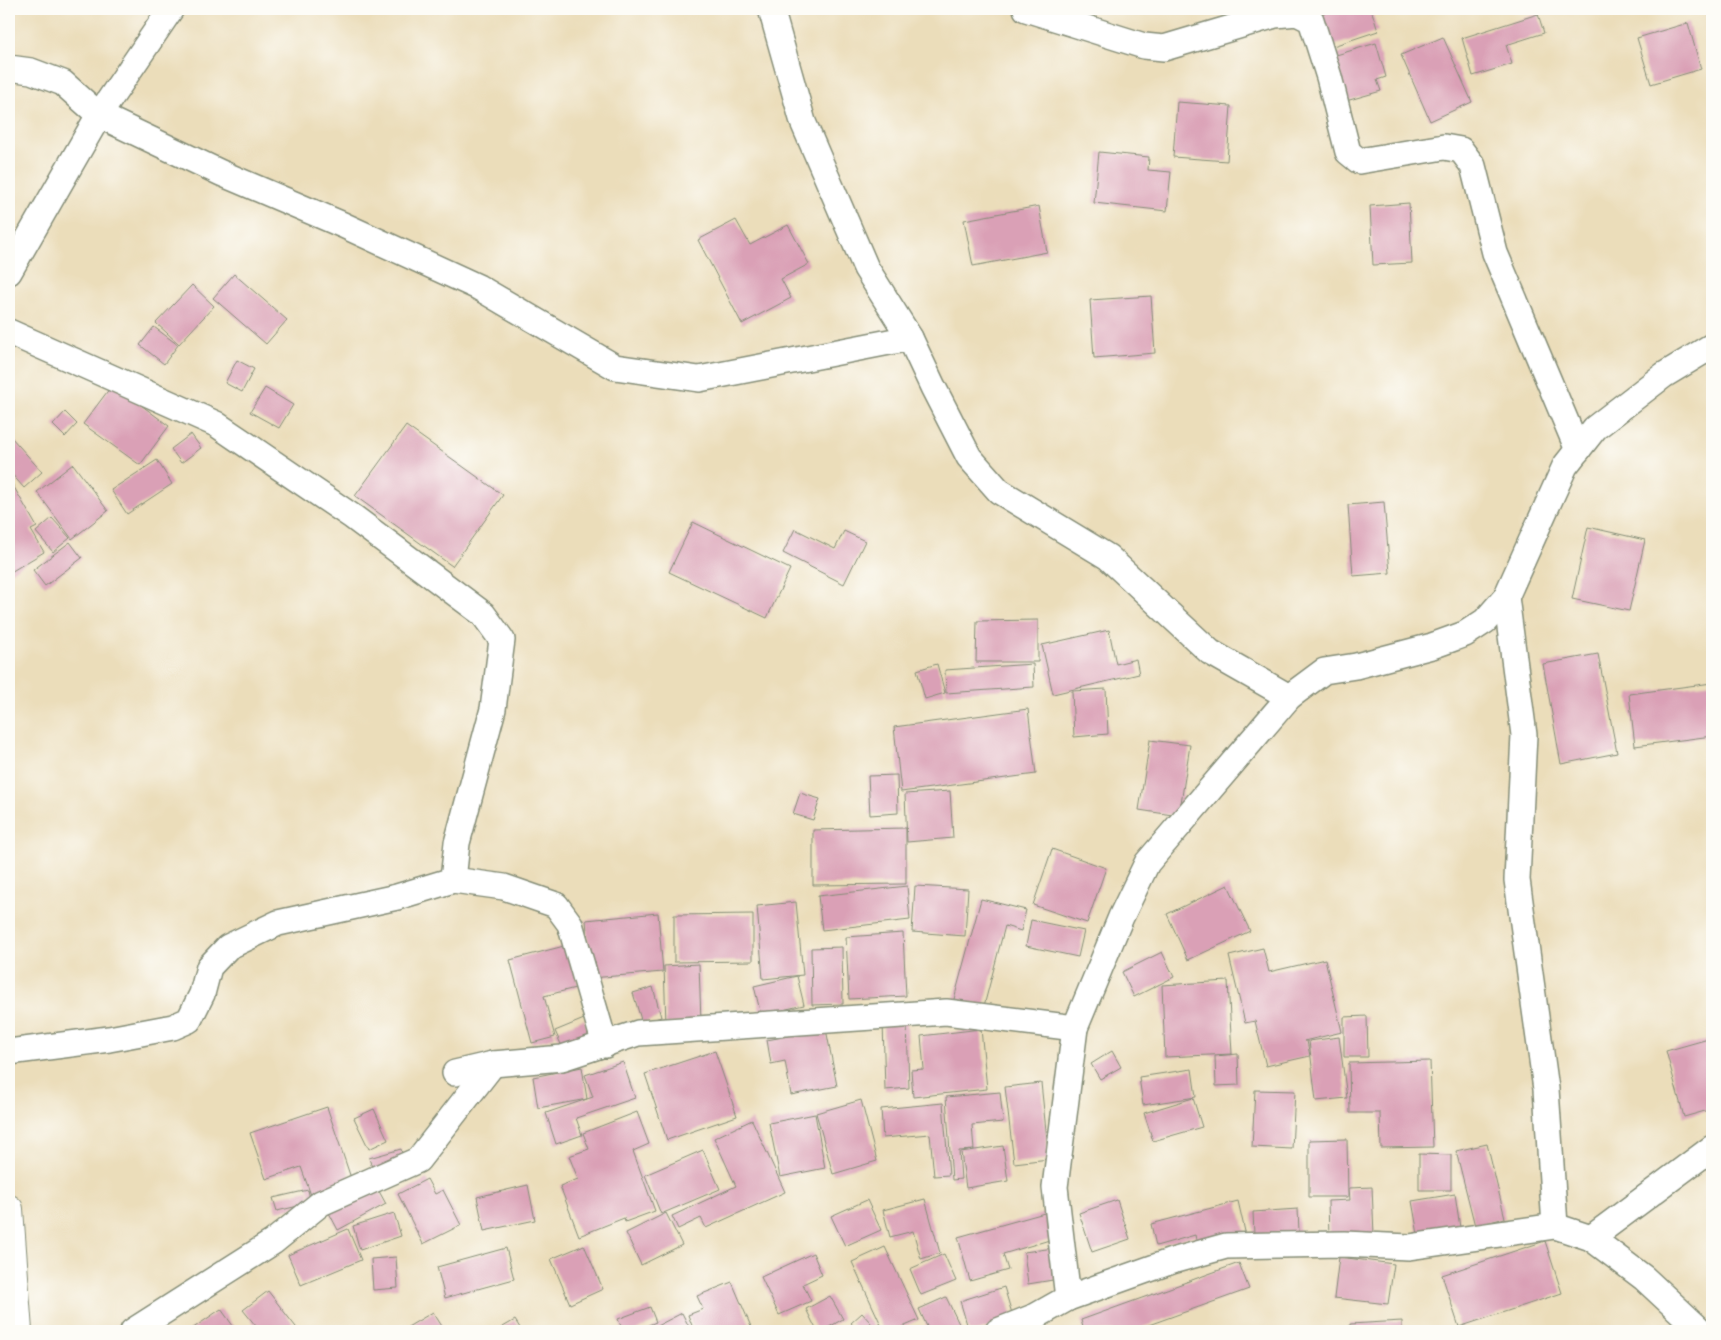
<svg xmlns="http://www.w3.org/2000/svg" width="1721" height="1340" viewBox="0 0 1721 1340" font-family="'IM FELL DW Pica',serif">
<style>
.building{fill:#daa0b6}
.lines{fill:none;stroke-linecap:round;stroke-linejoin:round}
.minor-casing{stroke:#858d77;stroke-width:28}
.primary-casing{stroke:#858d77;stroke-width:30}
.minor{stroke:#fff;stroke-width:25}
.primary{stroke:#fff;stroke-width:28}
</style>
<rect width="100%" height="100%" fill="#fdfcf7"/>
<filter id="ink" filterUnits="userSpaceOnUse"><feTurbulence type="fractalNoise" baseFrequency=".02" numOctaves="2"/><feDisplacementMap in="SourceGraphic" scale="10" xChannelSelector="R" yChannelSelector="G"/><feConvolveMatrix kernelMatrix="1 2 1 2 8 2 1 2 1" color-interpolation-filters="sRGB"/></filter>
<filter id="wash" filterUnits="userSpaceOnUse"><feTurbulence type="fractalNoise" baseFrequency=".0096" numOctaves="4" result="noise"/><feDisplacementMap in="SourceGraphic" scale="20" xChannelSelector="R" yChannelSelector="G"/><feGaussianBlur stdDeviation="1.12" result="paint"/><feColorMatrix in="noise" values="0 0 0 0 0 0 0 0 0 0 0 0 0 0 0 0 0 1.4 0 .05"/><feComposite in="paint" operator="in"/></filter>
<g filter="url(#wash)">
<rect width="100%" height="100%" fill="#ebddba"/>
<g id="blocks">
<g class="building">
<polygon points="1337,9 1371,9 1378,31 1330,47 1320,14"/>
<polygon points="1538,14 1544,33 1506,45 1512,64 1473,76 1462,38"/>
<polygon points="1688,23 1701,69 1651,84 1637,38"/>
<polygon points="1443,37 1472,102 1430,121 1401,55"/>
<polygon points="1376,43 1386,77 1377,80 1381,91 1346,101 1333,56"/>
<polygon points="1177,102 1231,106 1227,161 1173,157"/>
<polygon points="1099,152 1149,157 1148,170 1171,172 1167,211 1094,203"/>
<polygon points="1409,203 1412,263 1373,265 1370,206"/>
<polygon points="1039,206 1047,252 973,266 964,220"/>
<polygon points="736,220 750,245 788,225 809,264 781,279 791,298 742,324 698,240"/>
<polygon points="234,274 287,320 266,344 213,298"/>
<polygon points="192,285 214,306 179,344 156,323"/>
<polygon points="1151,296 1155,353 1094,358 1090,300"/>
<polygon points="154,327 178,345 164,364 140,345"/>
<polygon points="237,360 254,369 242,392 225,383"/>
<polygon points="113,384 169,426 140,465 83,424"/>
<polygon points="265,388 293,405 279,428 250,412"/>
<polygon points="65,412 77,424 65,437 53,425"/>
<polygon points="406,426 503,495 452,566 355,496"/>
<polygon points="191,434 201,448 181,463 171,449"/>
<polygon points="11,437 42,472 24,488 10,472 9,474 9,439"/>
<polygon points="157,460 172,484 127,514 111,490"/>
<polygon points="73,464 108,511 72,539 37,492"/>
<polygon points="11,482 37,527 31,530 44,552 9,573 9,483"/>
<polygon points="1384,502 1390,573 1353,576 1348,505"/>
<polygon points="52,518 70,538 53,552 36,532"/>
<polygon points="693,522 790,569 767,618 669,572"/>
<polygon points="1588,527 1645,540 1629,611 1572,599"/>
<polygon points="795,529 835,549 844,531 865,541 844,584 783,553"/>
<polygon points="70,542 82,558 45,586 33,570"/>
<polygon points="1038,620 1038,662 976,662 977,621"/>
<polygon points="1109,630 1116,664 1136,659 1139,674 1053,694 1042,645"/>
<polygon points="1598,654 1617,753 1561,764 1543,664"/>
<polygon points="937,664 945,693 925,699 917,670"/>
<polygon points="1033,664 1034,687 946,693 945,670"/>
<polygon points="1712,683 1712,736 1635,746 1629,694"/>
<polygon points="1106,689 1108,734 1074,737 1072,691"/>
<polygon points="1028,709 1036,774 901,792 894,727"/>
<polygon points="1150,740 1190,745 1179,816 1139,810"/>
<polygon points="897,775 898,813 870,815 868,776"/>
<polygon points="950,791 953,838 907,842 905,794"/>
<polygon points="800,793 820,799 813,820 793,814"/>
<polygon points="906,828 906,884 813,885 813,830"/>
<polygon points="1052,849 1106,868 1087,923 1033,905"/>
<polygon points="1228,885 1250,931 1188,960 1167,914"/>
<polygon points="907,886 910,920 822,930 818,896"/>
<polygon points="915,886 968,889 965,936 912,932"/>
<polygon points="981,899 1026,910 1021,931 1005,926 984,1006 954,999"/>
<polygon points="796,902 803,975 763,979 757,906"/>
<polygon points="658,913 663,972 591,978 586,920"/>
<polygon points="753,914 753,961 674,962 674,915"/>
<polygon points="1031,920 1084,931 1078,957 1026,946"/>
<polygon points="903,933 906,996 849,999 846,937"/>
<polygon points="568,945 579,987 544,996 555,1037 532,1043 510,960"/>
<polygon points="842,947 843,1004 812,1005 811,948"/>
<polygon points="1263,948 1269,972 1325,959 1342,1032 1304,1041 1307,1041 1310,1056 1266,1066 1255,1021 1245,1023 1229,956"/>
<polygon points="1162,952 1174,977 1134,997 1122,972"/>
<polygon points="699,964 701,1022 666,1024 664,966"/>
<polygon points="797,976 804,1005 761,1015 754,986"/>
<polygon points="1228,981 1232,1054 1165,1057 1162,985"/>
<polygon points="653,987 661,1017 642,1023 633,993"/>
<polygon points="1367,1016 1368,1057 1344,1057 1344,1017"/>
<polygon points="584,1019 592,1040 564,1051 555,1031"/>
<polygon points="883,1022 907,1022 909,1088 885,1090"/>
<polygon points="826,1029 837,1086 791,1095 785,1061 771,1064 767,1040"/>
<polygon points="981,1029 987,1089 913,1097 911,1070 924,1069 921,1036"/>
<polygon points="1339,1037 1347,1098 1316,1101 1309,1041"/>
<polygon points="1712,1038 1712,1109 1684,1117 1666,1051"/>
<polygon points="715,1051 737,1116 667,1140 645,1074"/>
<polygon points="1112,1051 1121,1067 1100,1079 1091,1064"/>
<polygon points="1238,1054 1239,1085 1216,1086 1215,1056"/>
<polygon points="1430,1061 1433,1147 1381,1148 1380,1113 1350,1113 1349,1063"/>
<polygon points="623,1062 635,1098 576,1118 582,1135 556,1144 546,1113 593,1097 585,1075"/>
<polygon points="582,1067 587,1099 538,1108 533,1077"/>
<polygon points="1192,1069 1196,1097 1143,1105 1139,1077"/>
<polygon points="1041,1083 1049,1159 1014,1163 1005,1087"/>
<polygon points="1255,1090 1295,1091 1292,1149 1252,1147"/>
<polygon points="1000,1092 1003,1122 972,1125 974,1150 959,1151 961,1179 952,1180 946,1097"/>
<polygon points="1193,1098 1202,1127 1153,1141 1144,1113"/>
<polygon points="861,1100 877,1161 833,1174 816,1113"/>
<polygon points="943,1103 949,1175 934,1176 930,1134 883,1138 881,1109"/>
<polygon points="327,1107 353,1184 312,1198 301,1167 266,1179 250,1133"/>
<polygon points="374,1109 388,1140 369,1149 354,1118"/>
<polygon points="637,1112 649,1144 633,1151 655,1211 625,1222 624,1218 579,1236 560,1186 578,1179 569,1156 589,1149 583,1133"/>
<polygon points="815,1114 825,1168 780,1177 769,1123"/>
<polygon points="752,1120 785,1192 706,1228 701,1218 678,1229 672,1216 736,1186 714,1138"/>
<polygon points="1347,1139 1348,1197 1309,1197 1309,1140"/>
<polygon points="1487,1144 1505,1218 1475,1226 1456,1151"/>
<polygon points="1003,1146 1008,1181 966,1188 961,1152"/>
<polygon points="401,1149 404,1162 373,1171 369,1158"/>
<polygon points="703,1150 720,1189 661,1214 645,1175"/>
<polygon points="1419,1154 1451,1155 1451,1190 1419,1190"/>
<polygon points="427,1179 435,1194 443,1190 461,1225 423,1244 398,1194"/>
<polygon points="374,1182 386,1204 338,1230 327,1209"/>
<polygon points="528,1185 535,1220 484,1231 477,1197"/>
<polygon points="1372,1187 1374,1235 1329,1237 1328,1201 1350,1200 1349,1188"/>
<polygon points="308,1190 311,1203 277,1211 273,1198"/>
<polygon points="1455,1194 1461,1234 1419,1240 1412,1201"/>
<polygon points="925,1199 940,1253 921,1259 913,1231 890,1237 883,1210"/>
<polygon points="867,1200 881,1230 845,1246 831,1216"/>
<polygon points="1117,1200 1130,1239 1092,1252 1079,1213"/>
<polygon points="1238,1201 1246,1236 1198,1249 1195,1235 1156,1246 1151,1224"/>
<polygon points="1298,1209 1299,1232 1254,1234 1253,1212"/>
<polygon points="1048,1212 1056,1238 1003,1254 1008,1270 970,1281 958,1237"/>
<polygon points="394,1213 401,1236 360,1250 353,1226"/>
<polygon points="666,1213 682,1245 641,1265 626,1233"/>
<polygon points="348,1229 361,1260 301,1285 288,1255"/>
<polygon points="1545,1241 1562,1293 1459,1327 1442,1275"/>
<polygon points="584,1245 603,1289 570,1304 551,1259"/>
<polygon points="885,1247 919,1320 893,1331 884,1331 852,1262"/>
<polygon points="506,1248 514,1279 445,1298 437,1267"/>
<polygon points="1054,1248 1059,1279 1028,1284 1024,1252"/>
<polygon points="813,1253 822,1275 803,1284 811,1301 779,1315 761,1277"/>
<polygon points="944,1254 956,1281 921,1295 910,1269"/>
<polygon points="396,1257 398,1288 373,1290 371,1259"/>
<polygon points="1339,1257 1394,1264 1388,1304 1334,1298"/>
<polygon points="1239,1263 1249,1289 1132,1331 1084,1331 1081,1320"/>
<polygon points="732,1282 752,1329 747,1331 694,1331 688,1315 703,1309 697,1296"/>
<polygon points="1004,1287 1014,1320 978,1331 969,1331 960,1301"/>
<polygon points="268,1291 299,1331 260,1331 243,1310"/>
<polygon points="830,1296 843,1319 822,1331 817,1331 806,1309"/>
<polygon points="946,1297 962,1330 959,1331 929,1331 919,1309"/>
<polygon points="650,1307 656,1322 634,1331 623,1331 618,1319"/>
<polygon points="221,1309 236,1330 234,1331 189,1331"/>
<polygon points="433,1312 445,1331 401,1331"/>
<polygon points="682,1313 691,1331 647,1331"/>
<polygon points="862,1313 878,1331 858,1331 851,1323"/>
<polygon points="515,1320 522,1331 496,1331"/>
<polygon points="1402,1321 1402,1331 1350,1331 1350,1324"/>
</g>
</g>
</g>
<g filter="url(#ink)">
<use href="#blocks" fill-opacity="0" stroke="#858d77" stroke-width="1"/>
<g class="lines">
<g class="minor-casing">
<g id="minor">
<polyline points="771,9 803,122 866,268 910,338 933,387 969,457 999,491 1108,557 1210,652 1289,697"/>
<polyline points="1026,9 1144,46 1164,48 1275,15 1297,13 1311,20 1329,77 1348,152 1359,161 1444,147 1461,150 1473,166 1495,253 1578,450"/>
<polyline points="9,68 31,71 63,83 99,115 221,173 343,225 478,287 615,367 699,379 910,338"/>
<polyline points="9,272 99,115 171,9"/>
<polyline points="9,332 216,424 353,517 483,614 502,640 493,709 457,843 453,880"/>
<polyline points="1506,597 1524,735 1517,880 1546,1089 1555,1226"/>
<polyline points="9,1052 109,1039 173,1027 189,1020 202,994 209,967 228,947 278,923 397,897 453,880 504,887 556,905 570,924 605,1045"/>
<polyline points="455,1073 493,1064 562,1058 638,1033 946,1012 1075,1028"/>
<polyline points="1591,1238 1712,1148"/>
<polyline points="1068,1298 1055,1187 1075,1028 1121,917 1147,863 1289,697 1324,671 1356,666 1432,646 1465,634 1485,621 1506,597 1565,466 1595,428 1664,375 1712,346"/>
<polyline points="133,1331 273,1242 321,1203 418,1160 493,1064"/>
<polyline points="998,1331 1036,1316 1068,1298 1172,1261 1226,1246 1344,1244 1409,1247 1555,1226 1591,1238 1644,1278 1701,1331"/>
</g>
</g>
<g class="primary-casing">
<polyline id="primary" points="9,1209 18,1331"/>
</g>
<use href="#minor" class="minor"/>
<use href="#primary" class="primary"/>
</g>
</g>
<rect width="1721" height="1340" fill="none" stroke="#fdfcf7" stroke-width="30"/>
</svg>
